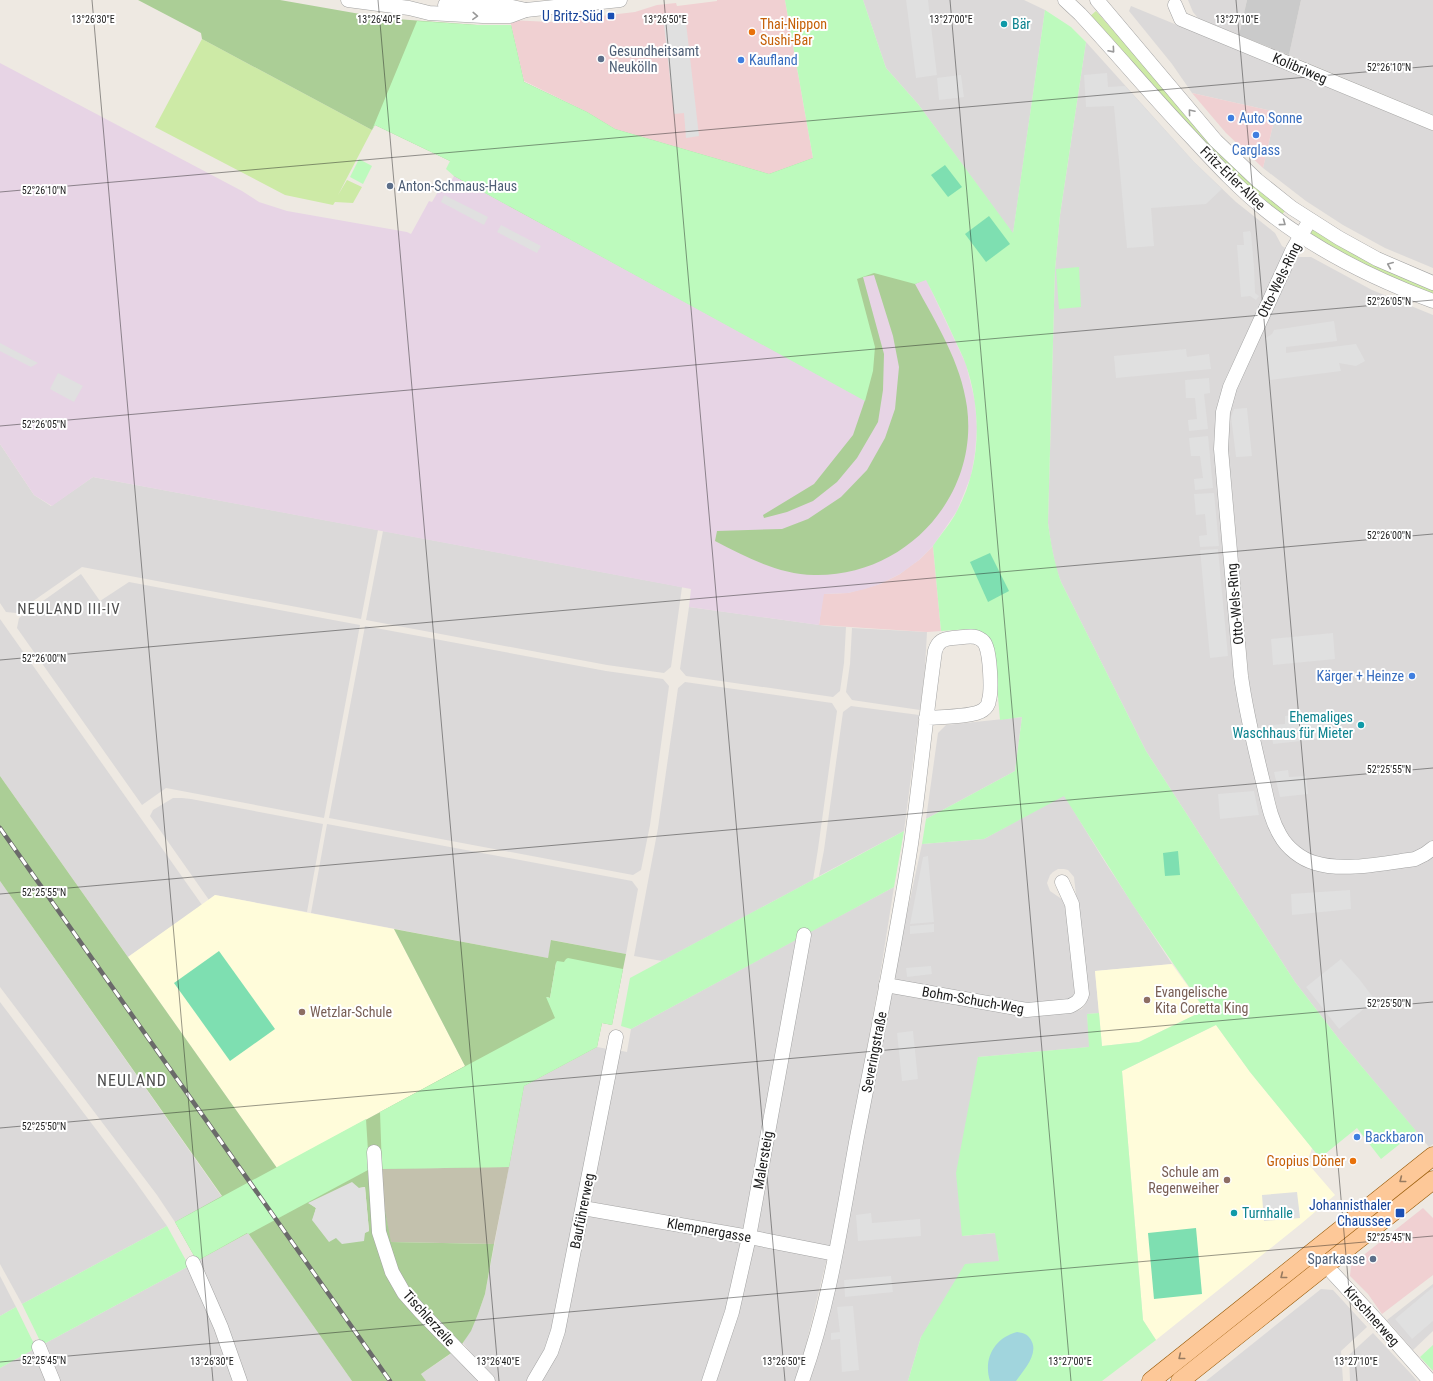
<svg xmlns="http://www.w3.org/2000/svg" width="1433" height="1381" viewBox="0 0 1433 1381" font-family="'Roboto Condensed',sans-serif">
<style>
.residential{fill:#dbd9d9}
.commercial{fill:#f0d0d2}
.industrial{fill:#e7d4e5}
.education{fill:#fffcda}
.religious{fill:#cacaca}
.construction{fill:#c3c1ad}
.grass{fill:#cdeaa6}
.forest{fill:#abce96;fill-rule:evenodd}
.park{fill:#bdfabd}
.pitch{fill:#7edfb1}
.parking{fill:#e0e0e0}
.water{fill:#a1d5dd}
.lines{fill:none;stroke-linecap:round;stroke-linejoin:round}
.minor-casing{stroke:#a3a3a3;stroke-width:15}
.major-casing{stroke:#955600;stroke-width:19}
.minor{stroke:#fff;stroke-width:14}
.major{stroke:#fdc898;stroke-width:18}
.rail-casing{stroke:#6a6a6a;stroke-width:4.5}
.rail{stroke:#fff;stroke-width:3;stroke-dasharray:9;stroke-linecap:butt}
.oneway{stroke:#999}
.oneway2{stroke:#987b60}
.ticks{fill:none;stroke:#1c1c1c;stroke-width:1;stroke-opacity:0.45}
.transit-dot{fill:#1a4fb4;stroke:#fff;stroke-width:1.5}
.culture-dot{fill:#0f9aa8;stroke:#fff;stroke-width:1.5}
.food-dot{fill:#e8710a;stroke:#fff;stroke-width:1.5}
.service-dot{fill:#5c6f8a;stroke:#fff;stroke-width:1.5}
.shop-dot{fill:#3f7fe0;stroke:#fff;stroke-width:1.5}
.education-dot{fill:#8d6e63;stroke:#fff;stroke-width:1.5}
.labels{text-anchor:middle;stroke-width:4;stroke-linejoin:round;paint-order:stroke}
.transit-label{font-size:14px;fill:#164399;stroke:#fff;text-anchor:end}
.food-label{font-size:14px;fill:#c56008;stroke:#fff;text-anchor:start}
.culture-label{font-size:14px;fill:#0d838f;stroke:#fff;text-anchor:start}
.service-label{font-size:14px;fill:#4e5e75;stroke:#fff;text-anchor:start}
.shop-label{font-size:14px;fill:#366cbe;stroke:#fff;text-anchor:start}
.street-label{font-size:14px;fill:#1c1c1c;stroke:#fff}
.education-label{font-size:14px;fill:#785e54;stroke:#fff;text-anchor:start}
.neighbourhood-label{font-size:15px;letter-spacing:1px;fill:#4f4f4f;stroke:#fff}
.quarter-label{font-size:16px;letter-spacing:1px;fill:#4f4f4f;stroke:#fff}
.ticks-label{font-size:10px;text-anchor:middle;fill:#1c1c1c;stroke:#fff;stroke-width:4;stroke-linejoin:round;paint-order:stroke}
</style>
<rect width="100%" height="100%" fill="#eee9e2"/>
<g class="residential">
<polygon points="863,0 1024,0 1045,10 1013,234 918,104 886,68"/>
<polygon points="1188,0 1247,0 1239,35 1198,18 1193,12"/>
<polygon points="1301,0 1433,0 1433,115 1289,55"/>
<polygon points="1131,6 1433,131 1433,268 1385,248 1343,225 1306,201 1263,168 1276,112 1192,93 1172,64 1129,11"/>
<polygon points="1086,42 1194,162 1236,202 1275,233 1282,246 1287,249 1225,380 1217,412 1215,433 1216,451 1267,820 1309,868 1324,872 1341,873 1415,865 1433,857 1433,1144 1429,1147 1342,1043 1295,982 1146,751 1061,582 1056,568 1051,544 1048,523 1055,270 1060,215"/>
<polygon points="1297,257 1311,257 1372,290 1433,315 1433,841 1420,851 1408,854 1340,861 1323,859 1306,852 1295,844 1285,831 1278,812 1258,735 1249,682 1229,458 1227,443 1230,409 1235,391"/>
<polygon points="0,444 34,495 51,506 93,477 378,530 361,619 82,567 16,613 6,612 0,603"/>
<polygon points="383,531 682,587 671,667 664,673 607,665 366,620"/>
<polygon points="81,574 100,601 129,582 360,625 324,818 166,788 142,805 17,628 19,618"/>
<polygon points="689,607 827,626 846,627 844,663 840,691 833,697 686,676 680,669"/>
<polygon points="0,619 202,905 128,957 0,776"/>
<polygon points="365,626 606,671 663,679 669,686 650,825 641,870 633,875 329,818"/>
<polygon points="852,628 927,632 925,668 920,710 852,700 846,692 850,664"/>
<polygon points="685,682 832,703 837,711 818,849 813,880 662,961 634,956 658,828 678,688"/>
<polygon points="851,706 919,715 904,831 819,876 824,850 843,712"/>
<polygon points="1022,717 1015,771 926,819 938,733 946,725"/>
<polygon points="1064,795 1105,862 1172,964 1095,971 1099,1013 1087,1014 1090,1047 978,1057 962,1236 996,1233 999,1261 921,1337 908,1381 808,1381 890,995 893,992 1040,1015 1076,1011 1082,1009 1086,1003 1087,993 1074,877 1068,870 1064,869 1058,869 1053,872 1050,875 1047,883 1050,891 1066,902 1076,992 1071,1000 1030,1006 896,980 894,973 922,844 984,839"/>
<polygon points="173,798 182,798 191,799 323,824 307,912 215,895 209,900 150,816 153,810"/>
<polygon points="327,824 632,881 638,889 626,954 552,940 548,958 311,913"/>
<polygon points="0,881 222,1197 175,1222 157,1195 0,987"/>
<polygon points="894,887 879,982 830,1249 759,1235 754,1228 808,933"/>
<polygon points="799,938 744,1229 591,1202 590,1200 617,1050 627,1052 631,1029"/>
<polygon points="0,1002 135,1181 167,1226 22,1304 0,1264"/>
<polygon points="597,1047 608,1049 560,1303 547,1350 529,1381 494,1381 463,1343 478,1314 485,1294 524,1086"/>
<polygon points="588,1213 741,1241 743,1248 705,1381 538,1381"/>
<polygon points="248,1233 352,1381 245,1381 197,1261"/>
<polygon points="757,1244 827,1258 805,1349 795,1381 711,1381 753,1246"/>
<polygon points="189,1266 200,1289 235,1381 57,1381 42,1345"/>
<polygon points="0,1276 16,1307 0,1316"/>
<polygon points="1433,1284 1433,1331 1413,1350 1387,1320"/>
<polygon points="1321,1289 1333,1290 1367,1327 1341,1351 1343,1381 1206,1381"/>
<polygon points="1373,1333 1412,1375 1417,1381 1350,1381 1349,1355"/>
<polygon points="36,1348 50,1381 0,1381 0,1368"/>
<polygon points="452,1353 480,1381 426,1381 421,1374"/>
</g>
<g class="commercial">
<polygon points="717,0 785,0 813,158 769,174 615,129 587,112 524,81 510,20 550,22 635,12 657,5 676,3 677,6 717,1"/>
<polygon points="1192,93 1276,112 1263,168 1226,133"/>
<polygon points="933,546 941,631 927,632 819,625 823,594 848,593 880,584 900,574 909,567 919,560"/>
<polygon points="1423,1208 1433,1218 1433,1275 1382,1314 1368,1294 1350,1276 1351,1265"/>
</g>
<polygon class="industrial" points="0,63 242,191 259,202 287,211 407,232 411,234 429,201 432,202 439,190 445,193 454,176 865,400 857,279 874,273 926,279 966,364 975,401 977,428 975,453 971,476 957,511 933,546 919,560 900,574 880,584 865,589 848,593 824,594 819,625 689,607 691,589 93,477 52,506 34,495 0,444"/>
<g class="education">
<polygon points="215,895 394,929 465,1066 277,1168 128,957"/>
<polygon points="1172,964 1205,1010 1139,1042 1102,1046 1095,971"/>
<polygon points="1216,1025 1250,1072 1312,1148 1309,1157 1310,1166 1335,1195 1302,1223 1156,1340 1143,1320 1122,1071"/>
</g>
<polygon class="religious" points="1247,0 1301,0 1289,55 1239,35"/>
<polygon class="construction" points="509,1167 494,1244 390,1242 384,1205 382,1169"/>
<g class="grass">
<polygon points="1096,11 1148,70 1286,209 1282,215 1242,183 1089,17"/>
<polygon points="202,39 372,130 338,195 347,180 362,187 353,203 335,202 333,205 285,195 155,127"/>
<polygon points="1312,229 1315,229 1433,288 1433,296 1355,261 1310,233"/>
</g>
<g class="forest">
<path d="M 138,0 L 280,0 L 383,18 L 477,25 L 511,25 L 524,82 L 587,112 L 615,129 L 769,174 L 813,158 L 926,279 L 915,284 C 936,323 961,362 967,407 C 979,497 905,577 814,575 C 778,574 746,557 715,541 L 717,531 L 782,529 L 808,519 L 841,497 L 867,470 L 885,438 L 895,409 L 899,367 L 893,336 L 874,275 L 863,277 L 884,354 L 883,390 L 878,422 L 857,458 L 837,482 L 813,501 L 787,512 L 764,518 L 763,515 L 814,484 L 853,435 L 865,400 L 454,176 L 450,161 L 375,125 L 372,130 L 202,39 L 201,33 Z"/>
<path d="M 0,776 L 277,1168 L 465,1066 L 394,929 L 548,958 L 551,940 L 626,954 L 612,1025 L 602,1023 L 597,1047 L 524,1086 L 509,1167 L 382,1169 L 384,1205 L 391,1242 L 494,1244 L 485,1294 L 478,1314 L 471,1331 L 460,1347 L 421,1374 L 426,1381 L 352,1381 L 248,1233 L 197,1261 L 175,1222 L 222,1196 L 0,881 ZM 565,960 L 560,1028 L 547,997 L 550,998 L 556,963 L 565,962 ZM 365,1187 L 369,1231 L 364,1233 L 336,1238 L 313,1220 L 316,1208 L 309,1203 L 359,1188 Z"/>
</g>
<g class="park">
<path d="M 785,0 L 863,0 L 886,68 L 918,104 L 1013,233 L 1045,10 L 1071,27 L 1086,42 L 1060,215 L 1055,270 L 1048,523 C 1051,544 1054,562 1061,582 L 1146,751 L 1295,982 L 1342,1043 L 1416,1131 L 1381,1159 L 1357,1128 L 1320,1158 L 1250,1072 L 1216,1025 L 1122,1071 L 1143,1320 L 1156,1340 L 1102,1381 L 908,1381 L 921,1337 L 965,1264 L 999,1261 L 995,1233 L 962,1236 L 956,1173 L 978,1057 L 1089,1047 L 1087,1014 L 1099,1013 L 1102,1046 L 1139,1042 L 1205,1010 L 1133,905 L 1064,796 L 984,839 L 922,844 L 926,819 L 1015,771 L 1022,717 L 1000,720 L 994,650 L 984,634 L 970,629 L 941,631 L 933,546 C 941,534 951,523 957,511 C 981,467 982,412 966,365 C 963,356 958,347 954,338 C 945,318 936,299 926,280 L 915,284 L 874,273 L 857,279 L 875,347 L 873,371 L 865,401 L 454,176 L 446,169 L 450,161 L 375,125 L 372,130 L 417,21 L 477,25 L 511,25 L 524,82 L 587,112 L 615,129 L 769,174 L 813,158 Z"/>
<polygon points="359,159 372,166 363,184 350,177"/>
<polygon points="1079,267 1081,307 1059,309 1056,269"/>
<polygon points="904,831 894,887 631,1029 621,1026 630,978"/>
<polygon points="568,958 623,969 612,1025 602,1023 597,1047 524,1086 509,1167 382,1169 380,1112 555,1018 546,997 550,998 556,963 557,961 564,962 566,959"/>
<polygon points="366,1119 368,1151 368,1170 249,1234 247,1233 197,1261 175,1222"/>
<polygon points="167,1226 189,1266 42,1345 22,1304"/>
<polygon points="16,1307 36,1348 0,1368 0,1316"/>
<polygon points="1433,1345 1433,1371 1420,1357"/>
</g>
<g class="pitch">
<polygon points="945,165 962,187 948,197 931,175"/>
<polygon points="989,216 1010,244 986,262 965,234"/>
<polygon points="990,553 1009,591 988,602 970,562"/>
<polygon points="1178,851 1180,875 1165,876 1163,853"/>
<polygon points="219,951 275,1029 230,1061 174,983"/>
<polygon points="1196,1228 1202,1294 1154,1299 1148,1233"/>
</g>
<g class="parking">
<polygon points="906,0 928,0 937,75 916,78"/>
<polygon points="685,14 699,136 686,138 684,113 674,114 663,16"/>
<polygon points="1107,73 1108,87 1125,86 1194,162 1222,189 1206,204 1151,208 1154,246 1127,248 1114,106 1086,107 1084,75"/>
<polygon points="961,75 964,97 939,100 937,78"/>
<polygon points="444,195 488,217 484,225 441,202"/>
<polygon points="501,225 541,246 537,253 497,232"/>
<polygon points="1250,231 1251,233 1254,267 1255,293 1259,296 1256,300 1250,296 1241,297 1237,245 1244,245 1243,232"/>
<polygon points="1334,321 1337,341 1286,347 1286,353 1356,344 1365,361 1356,366 1339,363 1341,371 1270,380 1266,338 1272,334 1274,330"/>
<polygon points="0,343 38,363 31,367 0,351"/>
<polygon points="1186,349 1187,357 1209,354 1211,369 1116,378 1114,356"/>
<polygon points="58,373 83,386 74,402 50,389"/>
<polygon points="1209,378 1210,393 1204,394 1208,429 1189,431 1188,420 1197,419 1195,398 1186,398 1185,380"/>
<polygon points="1247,408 1252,456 1236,457 1231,417 1234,409"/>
<polygon points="1208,436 1213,488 1195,490 1194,479 1203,478 1200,456 1191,456 1189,438"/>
<polygon points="1214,493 1219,546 1200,547 1199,536 1207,535 1205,514 1196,515 1194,494"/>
<polygon points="1218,549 1228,656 1210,658 1200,550"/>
<polygon points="1333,633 1335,659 1273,665 1271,639"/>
<polygon points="1327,711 1329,738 1273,744 1271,725 1285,724 1285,716"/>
<polygon points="1288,770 1289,777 1306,776 1308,794 1280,797 1274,772"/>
<polygon points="1254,791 1259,815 1220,819 1218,794"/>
<polygon points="928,856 934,922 910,924 923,857"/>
<polygon points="1350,890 1351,909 1292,915 1291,894"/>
<polygon points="934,924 934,932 910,934 910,926"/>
<polygon points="1341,959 1360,980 1375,1000 1339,1029 1306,987"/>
<polygon points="931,966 932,974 907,977 906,968"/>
<polygon points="913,1031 918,1079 902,1081 897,1033"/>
<polygon points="352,1182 359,1188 365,1187 369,1231 365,1233 364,1241 342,1244 336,1238 329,1242 312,1220 316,1208 308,1203"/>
<polygon points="1297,1192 1300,1218 1264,1221 1262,1195"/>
<polygon points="871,1213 872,1223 920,1219 921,1236 858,1241 856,1215"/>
<polygon points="891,1276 893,1292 845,1297 844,1280"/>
<polygon points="1433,1287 1433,1321 1412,1339 1395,1319"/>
<polygon points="853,1306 859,1370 842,1372 840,1339 831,1340 831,1333 840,1332 837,1307"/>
</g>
<path class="water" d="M 1017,1332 C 1025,1333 1029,1335 1032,1342 C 1038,1355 1023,1371 1016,1381 L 990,1381 C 983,1359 994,1338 1017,1332 Z"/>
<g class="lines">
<g class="minor-casing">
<g id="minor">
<polyline points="348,0 409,8 429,13 483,16 510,16 526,10 620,0"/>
<path d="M 1065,0 L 1080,14 C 1118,55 1154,98 1192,138 C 1216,164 1240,190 1268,212 C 1317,251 1374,279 1433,301"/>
<polyline points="1097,0 1216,141 1257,180 1292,208 1339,238 1377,259 1433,283"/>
<polyline points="445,5 503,5 526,10"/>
<polyline points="1175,5 1181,19 1433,123"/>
<path d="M 1310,220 L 1293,249 L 1230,387 L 1223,412 L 1221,449 L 1241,676 C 1246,713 1255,749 1264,786 C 1268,803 1271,820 1280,835 C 1287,848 1301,859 1315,863 C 1343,872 1385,863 1415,859 L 1425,854 L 1433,848"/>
<path d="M 886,985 L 1027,1010 L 1070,1006 C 1076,1003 1080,1001 1082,994 L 1072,904 L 1062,882"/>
<polyline points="374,1152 379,1232 392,1272 404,1293 420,1311 488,1381"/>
<polyline points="583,1208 749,1237 835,1254"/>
<polyline points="1319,1258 1378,1322 1430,1381"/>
<polyline points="193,1263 221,1327 240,1381"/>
<polyline points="39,1347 53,1381"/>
<polyline points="534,1381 551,1352 558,1331 616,1037"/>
<polyline points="709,1381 732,1312 749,1237 804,935"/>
<path d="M 802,1381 C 830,1303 842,1219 857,1137 C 876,1040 896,942 911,844 C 920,780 926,715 935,651 C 938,641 943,639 953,638 C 961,638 973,634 980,639 C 982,640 985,643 986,646 C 990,656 992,690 989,700 C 989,704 986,708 983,710 C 974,717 939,717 926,718"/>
</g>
</g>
<g class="major-casing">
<g id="major">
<polyline points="1151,1381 1433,1156"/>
<polyline points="1180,1381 1433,1180"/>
</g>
</g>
<use href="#minor" class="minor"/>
<use href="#major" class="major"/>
<g class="rail-casing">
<polyline id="rail" points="0,828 390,1381"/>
</g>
<use href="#rail" class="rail"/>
</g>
<defs><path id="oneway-chevron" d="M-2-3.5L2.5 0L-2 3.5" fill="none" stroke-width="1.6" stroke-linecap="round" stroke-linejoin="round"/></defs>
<g class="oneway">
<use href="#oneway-chevron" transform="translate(475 16) rotate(3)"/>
<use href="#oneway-chevron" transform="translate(1112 50) rotate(49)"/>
<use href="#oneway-chevron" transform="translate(1191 112) rotate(-130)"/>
<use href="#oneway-chevron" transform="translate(1283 223) rotate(36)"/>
<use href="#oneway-chevron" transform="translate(1390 265) rotate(-157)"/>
</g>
<g class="oneway2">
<use href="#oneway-chevron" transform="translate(1402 1180) rotate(142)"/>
<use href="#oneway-chevron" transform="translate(1283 1276) rotate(142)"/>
<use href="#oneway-chevron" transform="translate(1181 1357) rotate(141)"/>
</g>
<path class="ticks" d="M 92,0 L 213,1381M 378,0 L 499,1381M 664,0 L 785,1381M 950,0 L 1071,1381M 1236,0 L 1357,1381M 0,192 L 1433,66M 0,426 L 1433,300M 0,660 L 1433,534M 0,894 L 1433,768M 0,1128 L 1433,1002M 0,1362 L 1433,1236"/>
<g class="transit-dot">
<rect x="607" y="12" width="8" height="8" rx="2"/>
<rect x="1395" y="1208" width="10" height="10" rx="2"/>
</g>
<g class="culture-dot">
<circle cx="1004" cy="24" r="4"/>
<circle cx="1361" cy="725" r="4"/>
<circle cx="1234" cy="1213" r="4"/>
</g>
<g class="food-dot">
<circle cx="752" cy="32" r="4"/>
<circle cx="1353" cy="1161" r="4"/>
</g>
<g class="service-dot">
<circle cx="601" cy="59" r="4"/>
<circle cx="390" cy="186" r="4"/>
<circle cx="1373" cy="1259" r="4"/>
</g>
<g class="shop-dot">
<circle cx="741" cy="60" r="4"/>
<circle cx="1231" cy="118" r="4"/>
<circle cx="1256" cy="135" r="4"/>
<circle cx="1412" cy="676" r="4"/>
<circle cx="1357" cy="1137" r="4"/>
</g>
<g class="education-dot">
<circle cx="1147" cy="1000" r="4"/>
<circle cx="302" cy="1012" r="4"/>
<circle cx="1227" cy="1180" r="4"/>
</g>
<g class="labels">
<g class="transit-label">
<text x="603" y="21">U Britz-Süd</text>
<text x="1391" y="1210">Johannisthaler<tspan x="1391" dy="16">Chaussee</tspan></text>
</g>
<g class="food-label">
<text x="760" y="29">Thai-Nippon<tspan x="760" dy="16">Sushi-Bar</tspan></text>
<text x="1345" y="1166" text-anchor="end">Gropius Döner</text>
</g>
<g class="culture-label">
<text x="1012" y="29">Bär</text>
<text x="1353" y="722" text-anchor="end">Ehemaliges<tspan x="1353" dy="16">Waschhaus für Mieter</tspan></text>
<text x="1242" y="1218">Turnhalle</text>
</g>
<g class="service-label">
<text x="609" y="56">Gesundheitsamt<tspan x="609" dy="16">Neukölln</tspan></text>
<text x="398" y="191">Anton-Schmaus-Haus</text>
<text x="1365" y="1264" text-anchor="end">Sparkasse</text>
</g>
<g class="shop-label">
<text x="749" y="65">Kaufland</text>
<text x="1239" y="123">Auto Sonne</text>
<text x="1256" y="155" text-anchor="middle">Carglass</text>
<text x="1404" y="681" text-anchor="end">Kärger + Heinze</text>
<text x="1365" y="1142">Backbaron</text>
</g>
<g class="street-label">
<text transform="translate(1300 68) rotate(23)" y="5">Kolibriweg</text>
<text transform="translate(1233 178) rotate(44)" y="5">Fritz-Erler-Allee</text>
<text transform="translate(1279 280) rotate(-64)" y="5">Otto-Wels-Ring</text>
<text transform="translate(1235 604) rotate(-95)" y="5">Otto-Wels-Ring</text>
<text transform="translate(973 1000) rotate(10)" y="5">Bohm-Schuch-Weg</text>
<text transform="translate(874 1052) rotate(-79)" y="5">Severingstraße</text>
<text transform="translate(763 1160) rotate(-80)" y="5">Malersteig</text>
<text transform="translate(582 1211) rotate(-79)" y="5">Bauführerweg</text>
<text transform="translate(709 1230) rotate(10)" y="5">Klempnergasse</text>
<text transform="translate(1372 1316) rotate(48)" y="5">Kirschnerweg</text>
<text transform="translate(429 1318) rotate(48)" y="5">Tischlerzeile</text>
</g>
<g class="education-label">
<text x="1155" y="997">Evangelische<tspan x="1155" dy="16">Kita Coretta King</tspan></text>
<text x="310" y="1017">Wetzlar-Schule</text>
<text x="1219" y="1177" text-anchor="end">Schule am<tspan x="1219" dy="16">Regenweiher</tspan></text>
</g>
<g class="neighbourhood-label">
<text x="69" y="614">NEULAND III-IV</text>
</g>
<g class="quarter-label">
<text x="132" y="1086">NEULAND</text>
</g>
</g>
<g class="ticks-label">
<text x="93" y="23">13°26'30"E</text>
<text x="379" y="23">13°26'40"E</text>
<text x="665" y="23">13°26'50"E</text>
<text x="951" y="23">13°27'00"E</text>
<text x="1237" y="23">13°27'10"E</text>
<text x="1389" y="71">52°26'10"N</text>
<text x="44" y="194">52°26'10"N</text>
<text x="1389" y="305">52°26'05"N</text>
<text x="44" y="428">52°26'05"N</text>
<text x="1389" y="539">52°26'00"N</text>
<text x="44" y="662">52°26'00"N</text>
<text x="1389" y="773">52°25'55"N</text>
<text x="44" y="896">52°25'55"N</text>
<text x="1389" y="1007">52°25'50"N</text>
<text x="44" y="1130">52°25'50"N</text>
<text x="1389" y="1241">52°25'45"N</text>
<text x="44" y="1364">52°25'45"N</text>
<text x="212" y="1365">13°26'30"E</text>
<text x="498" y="1365">13°26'40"E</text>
<text x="784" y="1365">13°26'50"E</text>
<text x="1070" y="1365">13°27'00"E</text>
<text x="1356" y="1365">13°27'10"E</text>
</g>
</svg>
